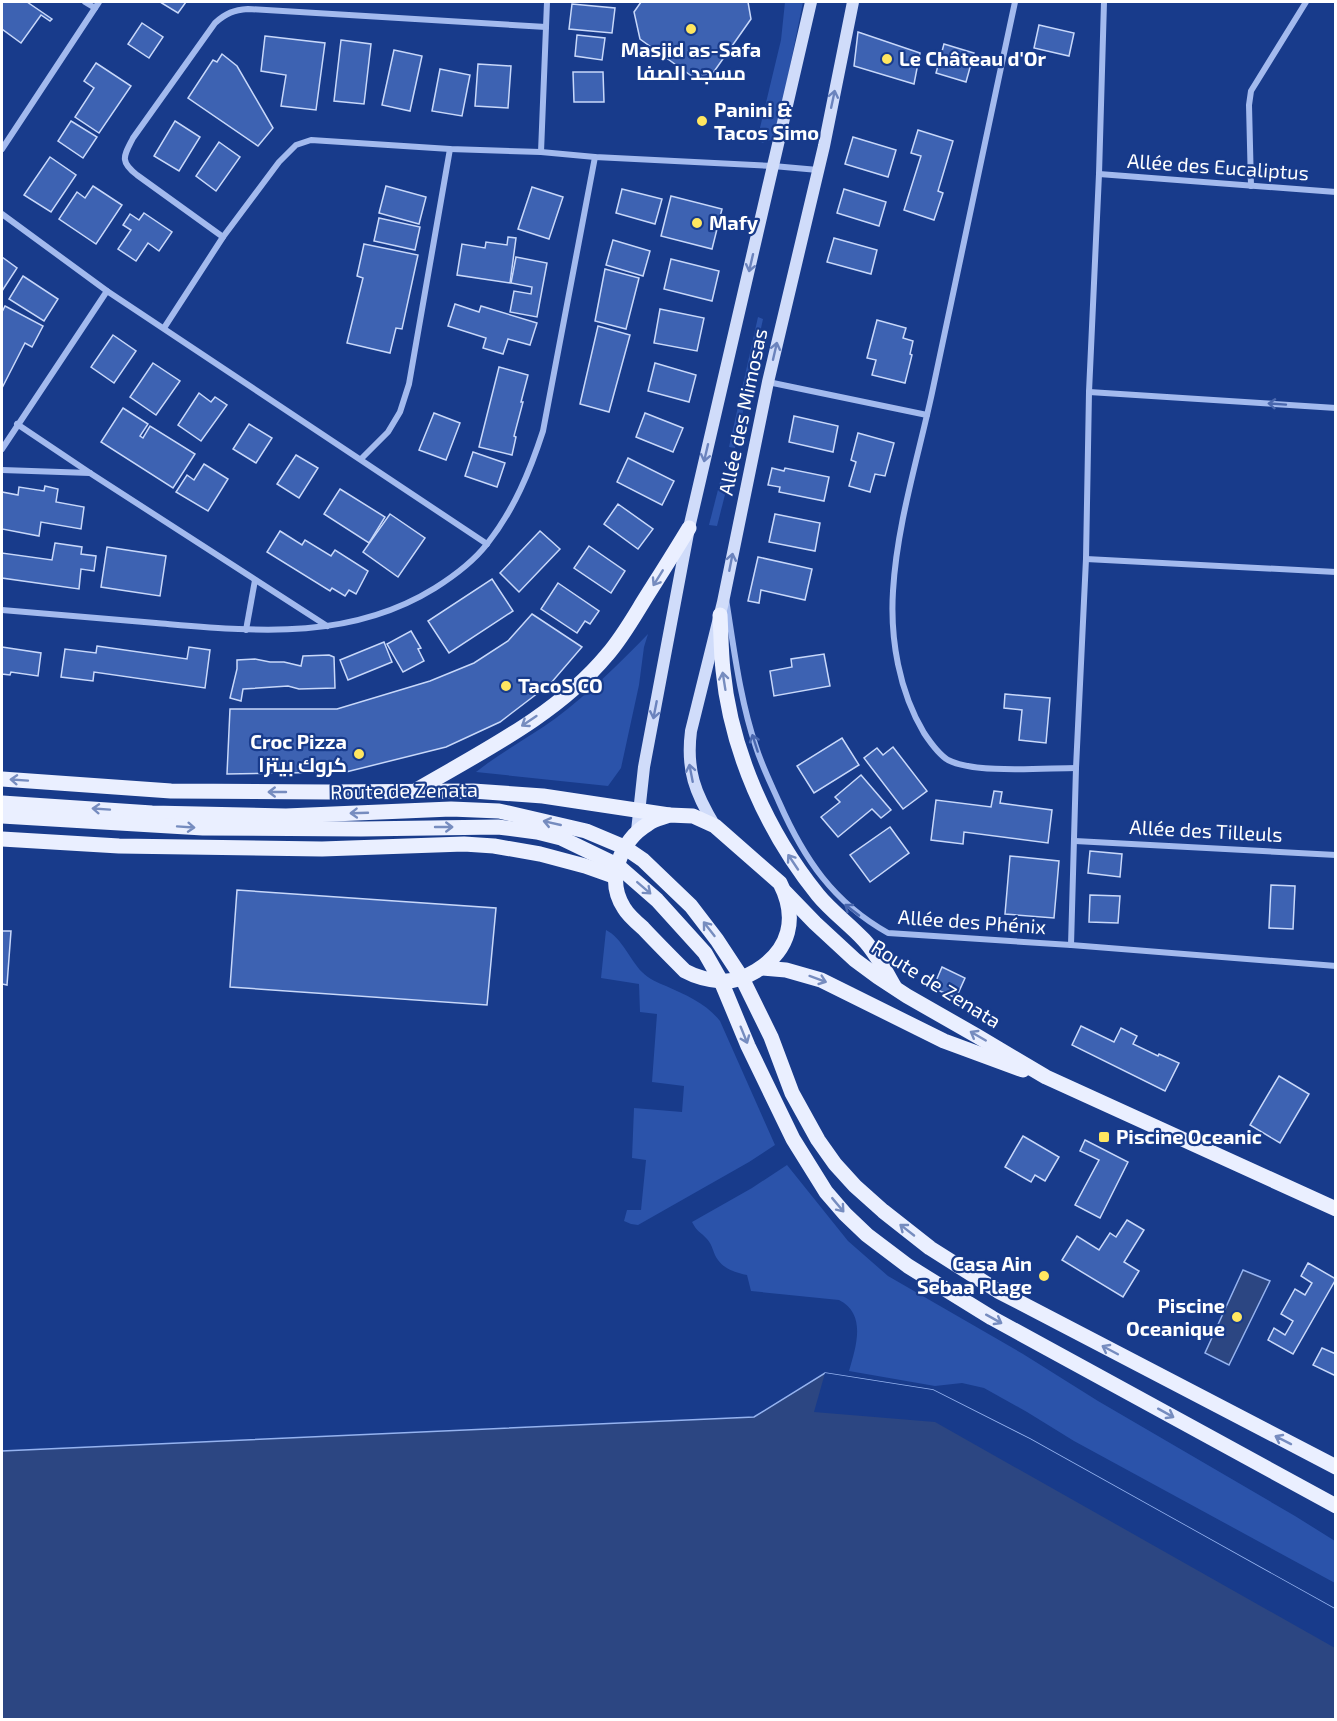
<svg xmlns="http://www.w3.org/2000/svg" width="1337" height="1721" viewBox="0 0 1337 1721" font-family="'Exo 2',Cairo,sans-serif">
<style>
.green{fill:#2b53aa}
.water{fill:#2c4682;stroke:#95b3f0;stroke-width:1.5}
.pier{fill:#183b8b}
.building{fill:#3d62b2;stroke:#c8d8fa;stroke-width:1.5}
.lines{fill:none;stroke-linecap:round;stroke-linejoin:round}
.street{stroke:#a3baee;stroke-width:6}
.secondary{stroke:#d0dcfa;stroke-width:12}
.primary{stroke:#eaefff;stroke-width:15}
.oneway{stroke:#6b83bd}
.oneway2{stroke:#4967ae}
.oneway3{stroke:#768cbf}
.poi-dot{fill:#ffe660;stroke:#183b8b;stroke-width:2}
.labels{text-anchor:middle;stroke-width:4.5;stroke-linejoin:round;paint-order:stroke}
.poi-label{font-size:20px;font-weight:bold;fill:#fff;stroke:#183b8b;text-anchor:start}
.street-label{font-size:20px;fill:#fff;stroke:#183b8b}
</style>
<rect width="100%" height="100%" fill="#183b8b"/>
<g class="green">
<polygon points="785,2 803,2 781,111 773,139 762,143 758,136 781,40"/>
<polygon points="758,317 763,319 735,448 729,447"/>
<polygon points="721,478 729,479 717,526 709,525"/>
<path d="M 648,634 L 644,647 L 639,685 L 621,768 L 608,786 L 476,772 C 501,752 530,737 556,718 C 589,693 619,664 648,634 Z"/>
<path d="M 606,930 C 622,938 630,960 642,972 C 649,979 658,983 666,986 C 686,995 707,1004 720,1021 L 775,1145 L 749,1162 L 638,1225 L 631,1224 L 624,1221 L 627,1210 L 641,1210 L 646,1160 L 632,1158 L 634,1108 L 682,1112 L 684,1086 L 652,1082 L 657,1014 L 640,1012 L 639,984 L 601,978 Z"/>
<path d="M 787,1165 L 848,1241 L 888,1276 L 1023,1354 L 1098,1401 L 1295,1516 L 1335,1541 L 1335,1583 L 1074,1441 L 1027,1412 L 984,1388 L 962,1383 L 935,1386 L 849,1371 C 856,1347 867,1314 839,1300 L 751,1291 L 747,1275 C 737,1273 724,1269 718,1260 C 713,1254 713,1245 707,1239 C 701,1232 697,1232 692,1222 L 752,1188 Z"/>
</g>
<g class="water">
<polygon points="1243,1270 1270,1281 1229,1365 1205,1353"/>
<polygon points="825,1373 933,1390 1030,1439 1335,1609 1335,1719 2,1719 2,1451 754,1417"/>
</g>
<polygon class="pier" points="825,1373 933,1390 1030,1439 1335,1609 1335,1648 935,1422 814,1412"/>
<g class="building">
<polygon points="2,2 27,2 52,19 50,21 41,15 21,43 2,29"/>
<polygon points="160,2 186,2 178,13"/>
<polygon points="641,2 748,2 751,19 713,73 693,77 640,39 634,12"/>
<polygon points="572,4 615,8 612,33 569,29"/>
<polygon points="142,23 163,37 149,58 128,44"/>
<polygon points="1039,25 1074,33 1069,56 1034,48"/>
<polygon points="858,32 920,53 914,84 854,66"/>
<polygon points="577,35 605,38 602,60 575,56"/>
<polygon points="265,36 325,43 316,110 281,106 286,75 261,71"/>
<polygon points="341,40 371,44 364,104 334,101"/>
<polygon points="944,44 974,53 966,82 936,73"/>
<polygon points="394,50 422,56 410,111 382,105"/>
<polygon points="222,54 237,66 273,128 258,146 188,98 213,60 217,62"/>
<polygon points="96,63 131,86 99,133 75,117 94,88 84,81"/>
<polygon points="478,64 511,66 508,108 475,106"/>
<polygon points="440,69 470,75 462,116 432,111"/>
<polygon points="573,72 603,72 604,102 574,102"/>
<polygon points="71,121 97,137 83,158 58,141"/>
<polygon points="175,121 200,137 179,171 154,156"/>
<polygon points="918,130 953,141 938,191 943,193 934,220 904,210 921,156 911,153"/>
<polygon points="853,137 896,150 888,177 845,164"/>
<polygon points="219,142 240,157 216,191 196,176"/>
<polygon points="50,157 76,175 51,212 24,195"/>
<polygon points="93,186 122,205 96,244 59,219 77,192 85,198"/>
<polygon points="386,186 426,197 419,224 379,213"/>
<polygon points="532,187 563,197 549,239 518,229"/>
<polygon points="622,189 662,199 655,224 616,213"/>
<polygon points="844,189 886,202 879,226 837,213"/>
<polygon points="671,196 722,209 712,249 661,236"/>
<polygon points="144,213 172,232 159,251 148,243 136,261 118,249 131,230 123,225 130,214 139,220"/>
<polygon points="379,218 420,227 415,250 374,241"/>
<polygon points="508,237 516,238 510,283 457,275 462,244 485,248 486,242 507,245"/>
<polygon points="834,238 877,250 871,274 827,262"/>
<polygon points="613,240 650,251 643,276 606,265"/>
<polygon points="364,244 418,255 402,329 396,328 390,353 347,343 363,278 357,276"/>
<polygon points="2,257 17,268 2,291"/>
<polygon points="516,257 547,263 537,317 510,312 514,291 531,294 532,287 511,283"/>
<polygon points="671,259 719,271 712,301 664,289"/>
<polygon points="605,269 639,278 626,329 595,321"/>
<polygon points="23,276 58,299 44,321 9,299"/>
<polygon points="455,304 479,312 481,306 537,323 530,345 508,339 503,354 483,348 486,338 448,326"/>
<polygon points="5,306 43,326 32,347 25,343 2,388 2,309 3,310"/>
<polygon points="660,309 704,318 697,351 654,343"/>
<polygon points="877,320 906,328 903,338 913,341 910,354 912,355 905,383 872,375 876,360 867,358"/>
<polygon points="598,326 630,335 609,412 580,404"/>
<polygon points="113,335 136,351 114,383 91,367"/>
<polygon points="153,363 180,381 156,415 130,397"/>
<polygon points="655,363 696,375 689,402 648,391"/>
<polygon points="499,367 528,375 521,402 523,402 514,436 516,437 512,455 479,447"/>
<polygon points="199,393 211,402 215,397 227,405 201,441 178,425"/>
<polygon points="123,408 148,424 140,436 143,438 150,426 195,454 173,488 101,442"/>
<polygon points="434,413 460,423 446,460 419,450"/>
<polygon points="645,413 683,428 673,452 636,437"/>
<polygon points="794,416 838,426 833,452 789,442"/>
<polygon points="249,424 272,438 256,463 233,449"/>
<polygon points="858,433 894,443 885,476 875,474 870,492 849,486 856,462 851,460"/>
<polygon points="473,452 505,463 497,487 465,476"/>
<polygon points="296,455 318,468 299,498 277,484"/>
<polygon points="628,458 674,481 662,505 617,482"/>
<polygon points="204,464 228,479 208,511 176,492 187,475 194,480"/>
<polygon points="772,468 784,471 785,468 829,477 824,501 779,492 780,487 768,485"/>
<polygon points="45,486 58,489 56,502 84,507 81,529 41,522 39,536 2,529 2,492 18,495 19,487 44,491"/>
<polygon points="340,489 385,517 369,543 324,514"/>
<polygon points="618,504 653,529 638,549 604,524"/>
<polygon points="390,514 425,538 398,577 363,552"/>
<polygon points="775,514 820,523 815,551 769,542"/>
<polygon points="280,531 302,545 305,540 331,556 335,550 368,571 356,594 349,590 345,596 332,588 330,591 267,552"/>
<polygon points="540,531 560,549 519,592 500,573"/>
<polygon points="55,543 82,547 81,554 96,556 94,571 81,569 79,589 2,578 2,553 52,560"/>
<polygon points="589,546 625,571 611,593 574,568"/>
<polygon points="107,547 166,556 160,596 101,587"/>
<polygon points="758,557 812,569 805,600 761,590 759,603 748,601"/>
<polygon points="492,579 513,611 449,653 428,621"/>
<polygon points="558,583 599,611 590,624 585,621 577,633 541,609"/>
<polygon points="532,614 582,647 551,683 500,722 446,747 346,772 227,774 230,709 337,709 430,681 474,663 508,641"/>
<polygon points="411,631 421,648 418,649 424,661 403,672 387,644"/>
<polygon points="384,642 392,662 348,680 340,660"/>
<polygon points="97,646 187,659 189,647 210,650 205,688 94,672 93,681 61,677 65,649 96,653"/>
<polygon points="2,647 41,653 38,676 11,672 10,675 2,674"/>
<polygon points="824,654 830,686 774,696 770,671 792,667 791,659"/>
<polygon points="329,655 334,657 335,688 299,689 288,686 243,689 241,701 230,698 237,669 237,660 255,659 270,662 284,662 301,666 303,656"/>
<polygon points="1005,694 1050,698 1046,743 1019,740 1022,710 1004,708"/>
<polygon points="842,738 859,765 814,793 797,766"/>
<polygon points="893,747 927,791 903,809 864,758 877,748 883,755"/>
<polygon points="861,775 891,810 881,818 872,809 838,837 821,817 840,802 835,797"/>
<polygon points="994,791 1002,792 1000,803 1052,810 1048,843 964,832 963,844 931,840 936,800 991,807"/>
<polygon points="890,827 909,853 870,882 850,855"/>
<polygon points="1090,851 1122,854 1120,877 1088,873"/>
<polygon points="1010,856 1059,861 1054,918 1005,914"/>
<polygon points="1271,885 1295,886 1293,929 1269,928"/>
<polygon points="237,890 496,908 487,1005 230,987"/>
<polygon points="1090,895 1120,896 1118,923 1089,922"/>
<polygon points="2,931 11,931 7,985 2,984"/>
<polygon points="942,967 965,978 956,998 933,988"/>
<polygon points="1081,1026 1114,1042 1121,1028 1137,1036 1133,1044 1158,1056 1159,1054 1179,1063 1165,1091 1072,1045"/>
<polygon points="1279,1076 1309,1094 1280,1143 1250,1125"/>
<polygon points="1023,1136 1059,1157 1045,1181 1035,1175 1031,1182 1005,1167"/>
<polygon points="1085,1140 1128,1162 1100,1218 1075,1205 1099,1160 1080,1151"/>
<polygon points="1127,1220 1144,1230 1124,1262 1139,1271 1123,1297 1062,1260 1077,1236 1099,1250 1110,1233 1116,1237"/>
<polygon points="1308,1263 1336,1279 1293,1354 1268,1340 1274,1328 1285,1335 1293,1321 1281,1314 1295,1289 1305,1295 1312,1283 1301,1276"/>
<polygon points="1322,1348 1336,1354 1336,1376 1313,1365"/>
</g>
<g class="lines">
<g class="street">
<polyline points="85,2 95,8"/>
<path d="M 1015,2 C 987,132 960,262 932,393 C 918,458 897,524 893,591 C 890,639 899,691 924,733 C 930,742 938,754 948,760 C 975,774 1044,768 1076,768"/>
<polyline points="2,149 99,2"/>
<polyline points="541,152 547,2"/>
<polyline points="1099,174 1336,192"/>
<polyline points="1251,186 1249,105 1251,91 1306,2"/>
<polyline points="2,214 107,291 487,544"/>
<path d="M 223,237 L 137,175 C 119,161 124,156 133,138 L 215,23 C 226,13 234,10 248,9 L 546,27"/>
<polyline points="164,328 223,237 279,162 296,145 311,140 450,149 541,152 595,157 773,166 818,170"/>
<polyline points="768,382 927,415"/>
<polyline points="1089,392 1336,408"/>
<polyline points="17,424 90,473 327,626"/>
<polyline points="2,449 107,291"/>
<polyline points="361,459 388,432 400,412 409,384 450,149"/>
<polyline points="2,470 90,473"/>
<polyline points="1086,559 1336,572"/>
<path d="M 726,599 C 734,649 740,700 756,747 C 762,766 771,784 779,802 C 804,859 833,902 888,933 L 1071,945 L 1336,966"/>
<path d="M 2,610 C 53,614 104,619 156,623 C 253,631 348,642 435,588 C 454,576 473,562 487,544 C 514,510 530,471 543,431 L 595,157"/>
<polyline points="246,630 255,580"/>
<polyline points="1075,841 1336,855"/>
<polyline points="1071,945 1076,768 1086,559 1089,392 1099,174 1104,2"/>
</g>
<g class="secondary">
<path d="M 715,826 C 695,793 686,770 691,731 L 723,602 L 768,382 L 824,146 L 853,2"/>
<polyline points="637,831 644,767 689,528 811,2"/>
</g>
<g class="primary">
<path d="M 720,615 C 721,633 721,652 723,670 C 731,751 767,832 818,895 C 831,911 849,924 864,940 C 876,953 885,970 894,986"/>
<polyline points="2,779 171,791 329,792 473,791 543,796 669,815"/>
<path d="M 418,789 C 483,751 558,714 607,655 C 621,639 632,620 643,602 C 658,578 674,553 689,528"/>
<polyline points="2,803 152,813 286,816 451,809 499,811 586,831 624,847 643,860 691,906 717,940 742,978 771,1037 792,1093 818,1140 835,1164 855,1186 883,1211 930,1248 998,1291 1336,1467"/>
<path d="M 669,815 L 693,816 L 715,826 L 780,883 C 798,918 790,950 756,971 C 746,977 733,982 721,981 C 708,980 696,977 685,971 C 671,957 657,943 643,928 C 636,922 628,915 624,908 C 605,879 621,840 648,824 C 654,819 662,818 669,815 Z"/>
<polyline points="2,816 203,828 361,829 498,827 537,832 561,838 617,865 657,900 705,953 721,981 748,1046 793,1139 826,1192 845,1214 867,1235 908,1266 992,1318 1336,1506"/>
<polyline points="2,839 119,846 322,849 464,844 494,846 540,854 585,866 616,877"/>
<polyline points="785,892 815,923 855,960 878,977 907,996 977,1036 1046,1077 1336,1209"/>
<polyline points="761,968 786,970 821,980 944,1041 1023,1070"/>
</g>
</g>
<defs><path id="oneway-shaft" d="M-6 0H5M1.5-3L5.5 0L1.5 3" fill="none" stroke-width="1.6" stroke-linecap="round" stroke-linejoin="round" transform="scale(1.5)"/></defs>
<g class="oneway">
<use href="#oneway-shaft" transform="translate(833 99) rotate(-78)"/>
<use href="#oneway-shaft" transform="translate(751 263) rotate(103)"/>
<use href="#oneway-shaft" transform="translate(775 351) rotate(-77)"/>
<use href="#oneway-shaft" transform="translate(706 453) rotate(103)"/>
<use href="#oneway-shaft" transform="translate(731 562) rotate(-79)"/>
<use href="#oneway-shaft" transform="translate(655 710) rotate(101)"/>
<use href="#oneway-shaft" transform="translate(691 773) rotate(-101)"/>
</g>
<g class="oneway2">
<use href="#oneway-shaft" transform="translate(1277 404) rotate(-176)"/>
<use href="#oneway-shaft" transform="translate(755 743) rotate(-108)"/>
<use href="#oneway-shaft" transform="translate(852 910) rotate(-142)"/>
</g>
<g class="oneway3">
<use href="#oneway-shaft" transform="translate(658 578) rotate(122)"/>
<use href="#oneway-shaft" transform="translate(724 681) rotate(-99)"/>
<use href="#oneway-shaft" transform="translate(529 721) rotate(146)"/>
<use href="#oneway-shaft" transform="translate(19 780) rotate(-176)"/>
<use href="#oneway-shaft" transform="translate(277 792) rotate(-180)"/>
<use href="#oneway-shaft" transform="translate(101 809) rotate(-176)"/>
<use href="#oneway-shaft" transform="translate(359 813) rotate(178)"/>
<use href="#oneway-shaft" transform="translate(552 823) rotate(-167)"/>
<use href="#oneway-shaft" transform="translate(186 827) rotate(4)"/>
<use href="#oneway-shaft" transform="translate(444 827)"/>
<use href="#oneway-shaft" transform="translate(793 862) rotate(-124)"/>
<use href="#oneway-shaft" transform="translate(644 888) rotate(41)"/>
<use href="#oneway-shaft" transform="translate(709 929) rotate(-128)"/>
<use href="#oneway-shaft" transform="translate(818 979) rotate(20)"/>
<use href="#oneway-shaft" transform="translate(744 1035) rotate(68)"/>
<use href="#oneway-shaft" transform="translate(978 1036) rotate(-150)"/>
<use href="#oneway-shaft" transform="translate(838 1205) rotate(50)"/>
<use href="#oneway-shaft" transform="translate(907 1230) rotate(-142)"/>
<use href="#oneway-shaft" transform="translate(994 1319) rotate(29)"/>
<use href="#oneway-shaft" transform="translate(1110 1350) rotate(-152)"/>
<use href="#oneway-shaft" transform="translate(1166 1413) rotate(29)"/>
<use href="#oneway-shaft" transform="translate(1283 1440) rotate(-153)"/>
</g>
<g class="poi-dot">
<circle cx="691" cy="29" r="6"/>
<circle cx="887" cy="59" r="6"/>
<circle cx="702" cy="121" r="6"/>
<circle cx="697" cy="223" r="6"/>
<circle cx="506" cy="686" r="6"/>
<circle cx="359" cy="754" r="6"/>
<rect x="1098" y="1131" width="12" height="12" rx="3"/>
<circle cx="1044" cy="1276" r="6"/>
<circle cx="1237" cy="1317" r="6"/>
</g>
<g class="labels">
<g class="poi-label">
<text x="691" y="57" text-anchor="middle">Masjid as-Safa<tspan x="691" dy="23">مسجد الصفا</tspan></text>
<text x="899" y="66">Le Château d'Or</text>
<text x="714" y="117">Panini &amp;<tspan x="714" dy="23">Tacos Simo</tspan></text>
<text x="709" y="230">Mafy</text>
<text x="518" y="693">TacoS CO</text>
<text x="347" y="749" text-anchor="end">Croc Pizza<tspan x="347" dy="23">كروك بيتزا</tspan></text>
<text x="1116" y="1144">Piscine Oceanic</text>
<text x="1032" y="1271" text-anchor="end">Casa Ain<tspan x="1032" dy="23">Sebaa Plage</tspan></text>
<text x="1225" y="1313" text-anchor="end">Piscine<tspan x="1225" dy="23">Oceanique</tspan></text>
</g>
<g class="street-label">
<text transform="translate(1218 167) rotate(4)" y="7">Allée des Eucaliptus</text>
<text transform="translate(743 412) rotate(-78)" y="7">Allée des Mimosas</text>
<text transform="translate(404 791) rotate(-1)" y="7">Route de Zenata</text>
<text transform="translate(1206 831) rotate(3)" y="7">Allée des Tilleuls</text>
<text transform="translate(972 922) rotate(4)" y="7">Allée des Phénix</text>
<text transform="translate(936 984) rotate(32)" y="7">Route de Zenata</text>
</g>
</g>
<rect width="1337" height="1721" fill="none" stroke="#ffffff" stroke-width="6"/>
</svg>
